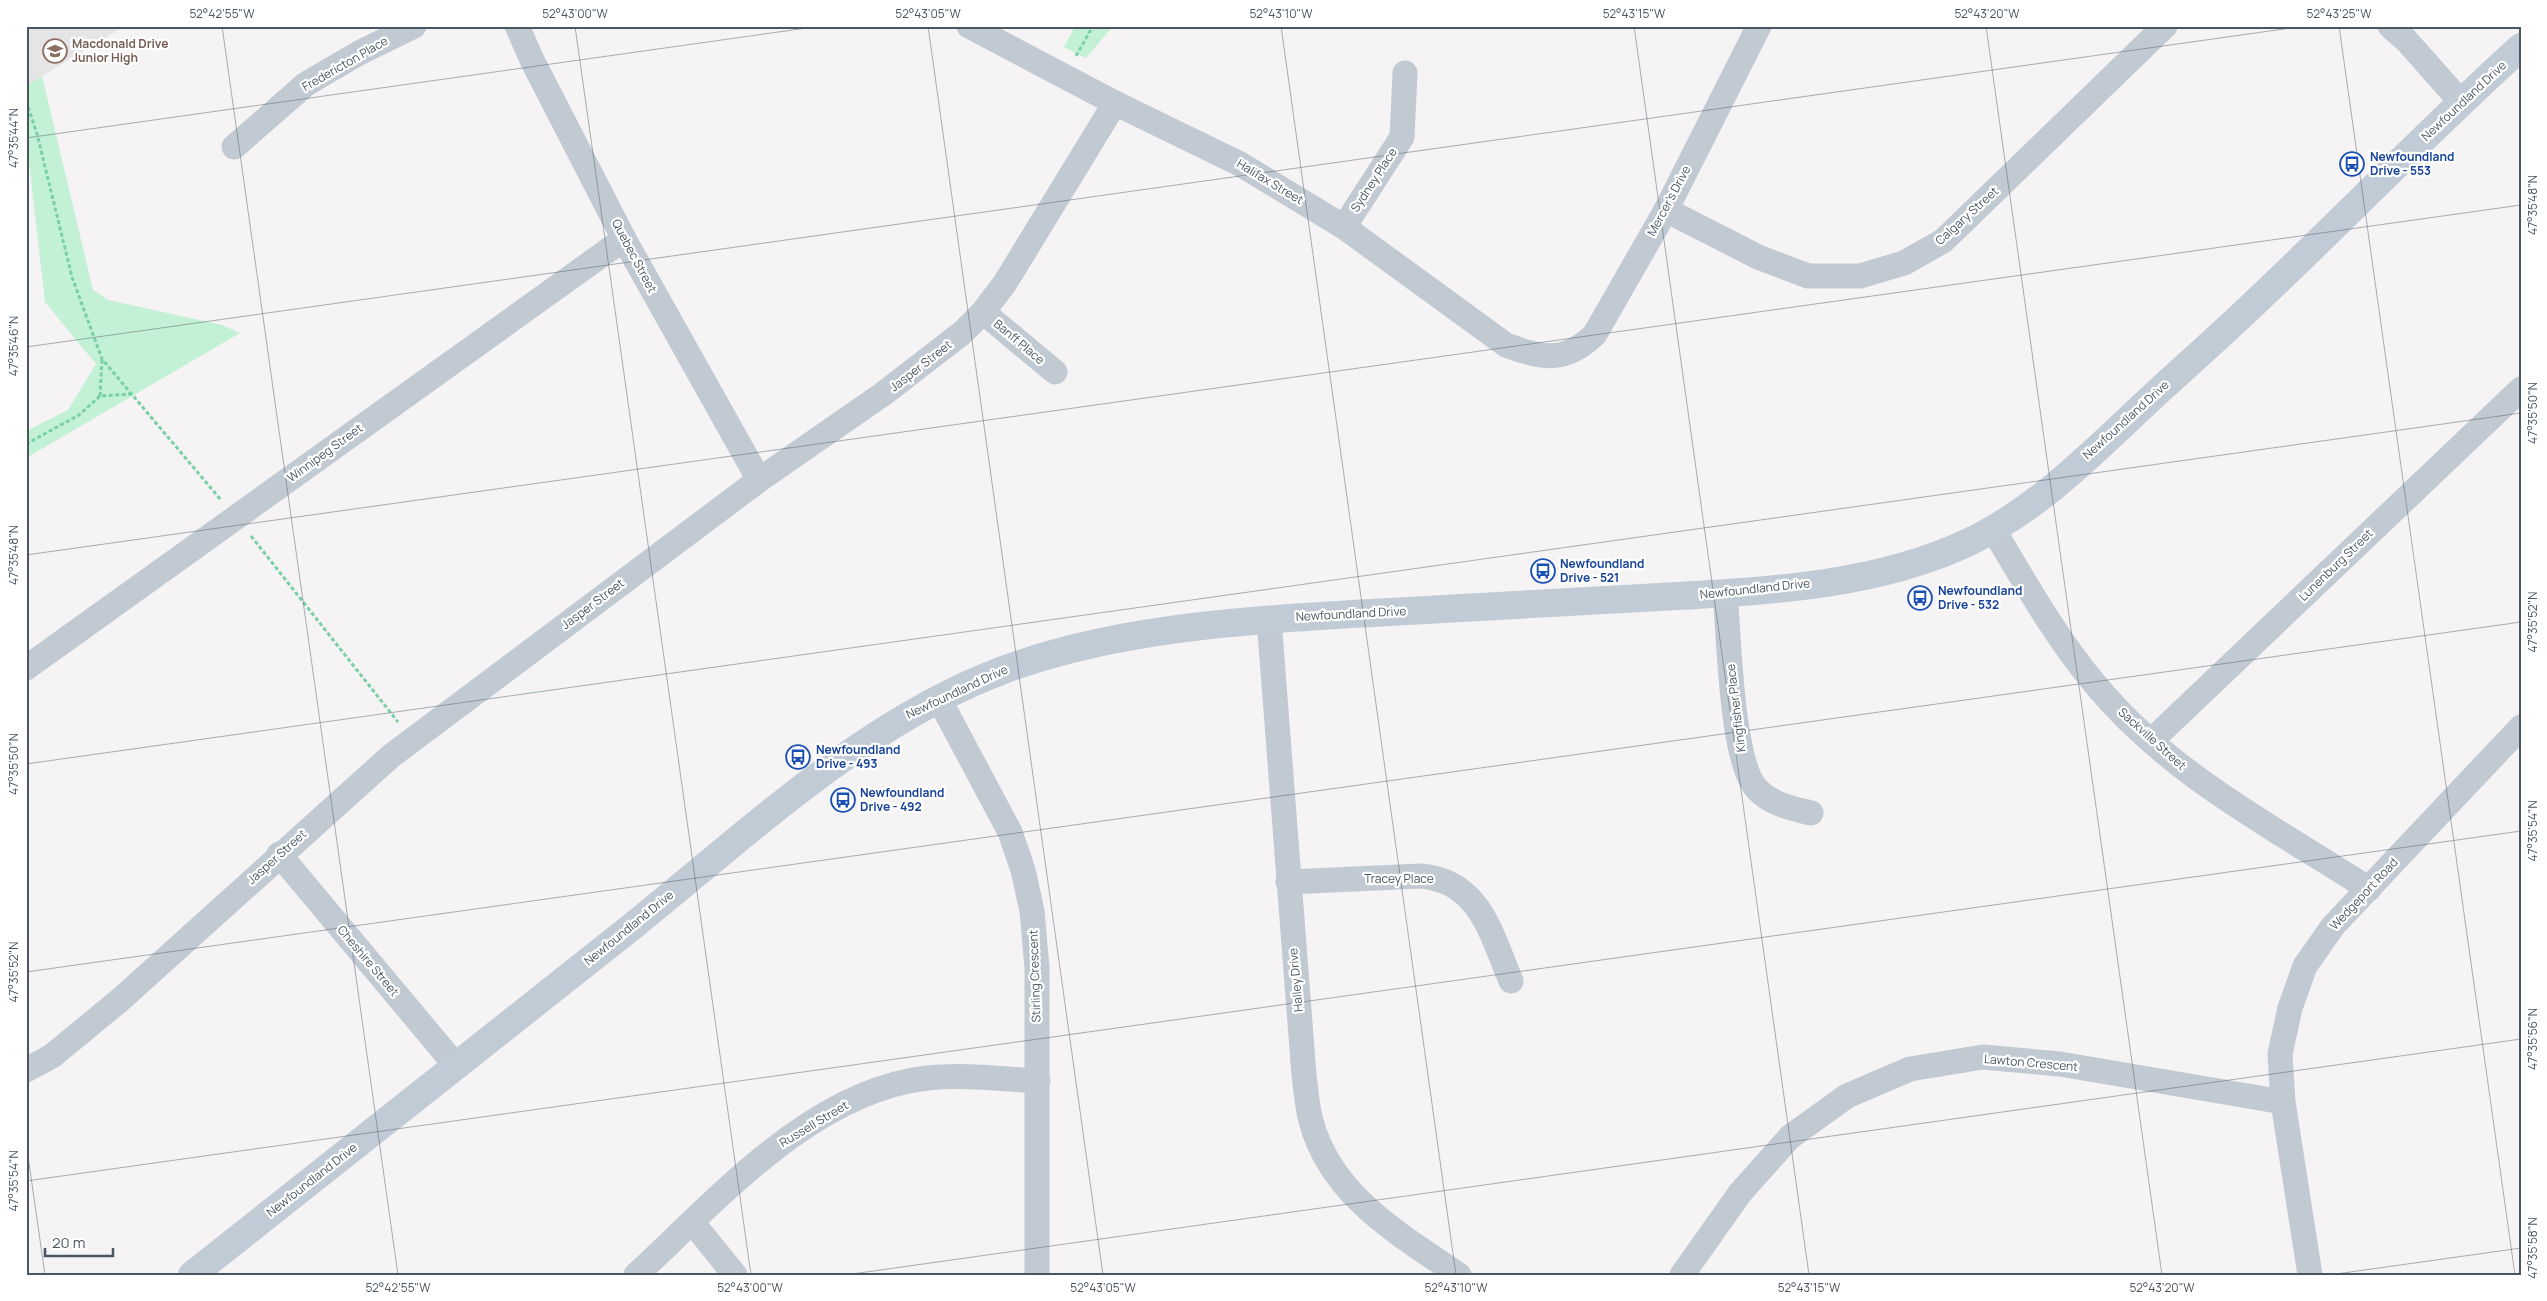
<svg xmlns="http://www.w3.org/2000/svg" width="2547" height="1301" viewBox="0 0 2547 1301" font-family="Manrope,sans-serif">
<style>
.education{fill:#e6e4e5}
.green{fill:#c3f1d5}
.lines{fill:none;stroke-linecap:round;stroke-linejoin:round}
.path{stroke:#7ad0a6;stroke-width:3;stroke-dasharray:4 2.5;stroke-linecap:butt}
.street{stroke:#c1cad2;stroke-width:25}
.secondary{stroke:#c1cbd6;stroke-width:28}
.ticks{fill:none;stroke:#4a5661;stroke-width:1;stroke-opacity:0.45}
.labels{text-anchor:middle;stroke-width:4.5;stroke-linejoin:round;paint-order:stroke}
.education-label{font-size:12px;font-weight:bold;fill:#785e54;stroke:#fff;text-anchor:start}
.street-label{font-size:12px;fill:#4a5661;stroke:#fff}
.transit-label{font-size:12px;font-weight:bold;fill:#164399;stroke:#fff;text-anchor:start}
.neatline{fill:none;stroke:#4a5661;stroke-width:2}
.ticks-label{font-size:12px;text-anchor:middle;fill:#4a5661}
</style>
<rect width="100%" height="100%" fill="#f5f3f3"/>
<polygon class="education" points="26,26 124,26 26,86"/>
<g class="green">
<polygon points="1075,26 1113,26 1086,58 1064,47"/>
<polygon points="42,76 93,290 108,300 222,325 240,333 26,458 26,431 68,410 96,364 45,302 26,136 26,86"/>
</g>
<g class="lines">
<g class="path">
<polyline points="1076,56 1093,26"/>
<polyline points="26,101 37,134 72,277 102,359 221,500"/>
<polyline points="100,396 102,360"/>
<polyline points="26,444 79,415 100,396 132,394"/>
<polyline points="251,536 398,722"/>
</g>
<g class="street">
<polyline points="517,26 532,60 624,239 759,480"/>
<path d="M 969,26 L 1115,103 L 1240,164 L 1344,227 L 1506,345 C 1542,359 1566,363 1595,334 L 1666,210 L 1759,26"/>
<polyline points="2390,26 2406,40 2461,102"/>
<polyline points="234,147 306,84 359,53 414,26"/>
<polyline points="1666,210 1758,257 1808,276 1860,276 1904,263 1943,241 2165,26"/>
<polyline points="1344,227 1402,137 1405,73"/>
<polyline points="983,312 1055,372"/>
<path d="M 1993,529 C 2024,581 2056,638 2095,684 C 2169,774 2273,827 2369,889"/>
<path d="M 1725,593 C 1729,636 1731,759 1756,788 C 1770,804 1791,808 1811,813"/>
<path d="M 1269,619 L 1304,1075 C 1306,1090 1307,1107 1311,1121 C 1331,1196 1399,1234 1459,1275"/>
<polyline points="26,668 624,239"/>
<polyline points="939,699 1010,832 1023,870 1032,911 1037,968 1037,1275"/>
<polyline points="2151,741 2521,389"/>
<polyline points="279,854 457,1067"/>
<path d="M 1288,882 L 1421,876 C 1480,881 1491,934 1511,981"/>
<polyline points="26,1070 52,1056 120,1000 391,756 759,480 883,394 962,333 983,312 1005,283 1115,103"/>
<polyline points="693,1223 735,1275"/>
<path d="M 636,1275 C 717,1200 812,1091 927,1078 C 963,1074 1001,1079 1038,1081"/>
<polyline points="1682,1275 1740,1193 1790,1137 1847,1096 1910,1069 1983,1057 2060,1064 2283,1102"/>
<polyline points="2310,1275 2283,1102 2280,1054 2290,1008 2305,966 2333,926 2521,727"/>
</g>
<path class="secondary" d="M 192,1275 C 340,1159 487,1042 634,925 C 748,833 867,720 1006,669 C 1120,627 1251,620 1372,613 C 1468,608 1564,602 1660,597 C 1763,591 1874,587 1969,542 C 2044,506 2102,443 2162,388 C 2196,357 2230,327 2263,295 C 2350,213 2432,127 2521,47"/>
</g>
<path class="ticks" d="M 222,26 L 398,1275M 575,26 L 751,1275M 928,26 L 1103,1275M 1281,26 L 1456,1275M 1634,26 L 1809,1275M 1986,26 L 2162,1275M 2339,26 L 2515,1275M 26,138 L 821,26M 26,347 L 2305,26M 26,555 L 2521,205M 26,764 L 2521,413M 26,972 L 2521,622M 26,1142 L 45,1275M 26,1181 L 2521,831M 845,1275 L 2521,1039M 2329,1275 L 2521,1248"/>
<defs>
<g id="school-ring" transform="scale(1.25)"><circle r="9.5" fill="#fff" stroke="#8d6e63" stroke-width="1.5"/><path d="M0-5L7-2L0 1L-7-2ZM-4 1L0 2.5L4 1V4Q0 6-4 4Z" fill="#8d6e63"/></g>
<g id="bus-ring" transform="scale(1.25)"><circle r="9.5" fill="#fff" stroke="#1a4fb4" stroke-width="1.5"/><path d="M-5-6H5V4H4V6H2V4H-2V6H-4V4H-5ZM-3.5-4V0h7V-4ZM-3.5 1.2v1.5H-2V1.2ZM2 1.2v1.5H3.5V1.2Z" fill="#1a4fb4"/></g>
</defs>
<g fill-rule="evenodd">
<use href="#school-ring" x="55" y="51"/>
<use href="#bus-ring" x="2352" y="164"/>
<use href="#bus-ring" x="1543" y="571"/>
<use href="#bus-ring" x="1920" y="598"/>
<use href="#bus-ring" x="798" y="757"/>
<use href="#bus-ring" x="843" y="800"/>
</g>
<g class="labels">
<g class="education-label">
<text x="72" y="48">Macdonald Drive<tspan x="72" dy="14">Junior High</tspan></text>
</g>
<g class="street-label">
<text transform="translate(345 64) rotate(-30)" y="4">Fredericton Place</text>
<text transform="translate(2464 101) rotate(-43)" y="4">Newfoundland Drive</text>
<text transform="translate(1374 180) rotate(-57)" y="4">Sydney Place</text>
<text transform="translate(1270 182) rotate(31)" y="4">Halifax Street</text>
<text transform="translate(1669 201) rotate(-62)" y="4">Mercer's Drive</text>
<text transform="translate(1967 216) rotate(-42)" y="4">Calgary Street</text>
<text transform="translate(634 256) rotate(62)" y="4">Quebec Street</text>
<text transform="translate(1019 342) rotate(40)" y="4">Banff Place</text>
<text transform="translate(921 366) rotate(-38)" y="4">Jasper Street</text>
<text transform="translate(2126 420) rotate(-42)" y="4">Newfoundland Drive</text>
<text transform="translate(325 453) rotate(-36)" y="4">Winnipeg Street</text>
<text transform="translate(2336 565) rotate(-44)" y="4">Lunenburg Street</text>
<text transform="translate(1755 589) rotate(-6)" y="4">Newfoundland Drive</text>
<text transform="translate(593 604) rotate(-37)" y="4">Jasper Street</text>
<text transform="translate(1351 614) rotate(-3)" y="4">Newfoundland Drive</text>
<text transform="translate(957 692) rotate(-25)" y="4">Newfoundland Drive</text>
<text transform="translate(1736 708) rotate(-97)" y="4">Kingfisher Place</text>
<text transform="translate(2152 739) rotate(42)" y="4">Sackville Street</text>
<text transform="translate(277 857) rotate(-42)" y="4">Jasper Street</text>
<text x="1399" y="883">Tracey Place</text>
<text transform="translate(2364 894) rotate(-47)" y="4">Wedgeport Road</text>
<text transform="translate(629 928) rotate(-39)" y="4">Newfoundland Drive</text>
<text transform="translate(368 961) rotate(50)" y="4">Cheshire Street</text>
<text transform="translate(1035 976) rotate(-92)" y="4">Stirling Crescent</text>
<text transform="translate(1296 980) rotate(-95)" y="4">Halley Drive</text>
<text transform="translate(2031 1063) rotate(5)" y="4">Lawton Crescent</text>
<text transform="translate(814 1124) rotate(-31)" y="4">Russell Street</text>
<text transform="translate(312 1180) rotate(-38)" y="4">Newfoundland Drive</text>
</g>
<g class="transit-label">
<text x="2370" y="161">Newfoundland<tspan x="2370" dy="14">Drive - 553</tspan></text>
<text x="1560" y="568">Newfoundland<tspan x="1560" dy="14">Drive - 521</tspan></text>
<text x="1938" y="595">Newfoundland<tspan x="1938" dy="14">Drive - 532</tspan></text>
<text x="816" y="754">Newfoundland<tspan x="816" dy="14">Drive - 493</tspan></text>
<text x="860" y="797">Newfoundland<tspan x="860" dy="14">Drive - 492</tspan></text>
</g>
</g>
<rect width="2547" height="1301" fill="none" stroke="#ffffff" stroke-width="55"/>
<path d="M45 1248v8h68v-8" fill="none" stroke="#4a5661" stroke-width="2.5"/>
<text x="52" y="1248" font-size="15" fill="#4a5661" stroke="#ffffff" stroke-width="4" paint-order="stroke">20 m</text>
<rect x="28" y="28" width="2492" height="1246" class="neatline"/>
<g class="ticks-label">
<text x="222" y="18">52°42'55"W</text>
<text x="575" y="18">52°43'00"W</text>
<text x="928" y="18">52°43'05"W</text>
<text x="1281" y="18">52°43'10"W</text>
<text x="1634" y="18">52°43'15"W</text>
<text x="1987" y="18">52°43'20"W</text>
<text x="2339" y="18">52°43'25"W</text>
<text transform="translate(14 138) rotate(-90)" y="4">47°35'44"N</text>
<text transform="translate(2533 205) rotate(-90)" y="4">47°35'48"N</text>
<text transform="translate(14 346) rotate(-90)" y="4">47°35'46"N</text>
<text transform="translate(2533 413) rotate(-90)" y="4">47°35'50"N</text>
<text transform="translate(14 555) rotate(-90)" y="4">47°35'48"N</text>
<text transform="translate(2533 622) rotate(-90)" y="4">47°35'52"N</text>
<text transform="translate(14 764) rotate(-90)" y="4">47°35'50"N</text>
<text transform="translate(2533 831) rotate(-90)" y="4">47°35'54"N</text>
<text transform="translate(14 972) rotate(-90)" y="4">47°35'52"N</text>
<text transform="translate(2533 1039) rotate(-90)" y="4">47°35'56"N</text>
<text transform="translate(14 1181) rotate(-90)" y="4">47°35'54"N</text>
<text transform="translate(2533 1248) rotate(-90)" y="4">47°35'58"N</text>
<text x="398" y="1292">52°42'55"W</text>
<text x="750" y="1292">52°43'00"W</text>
<text x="1103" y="1292">52°43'05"W</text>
<text x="1456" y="1292">52°43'10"W</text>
<text x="1809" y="1292">52°43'15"W</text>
<text x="2162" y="1292">52°43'20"W</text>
</g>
</svg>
